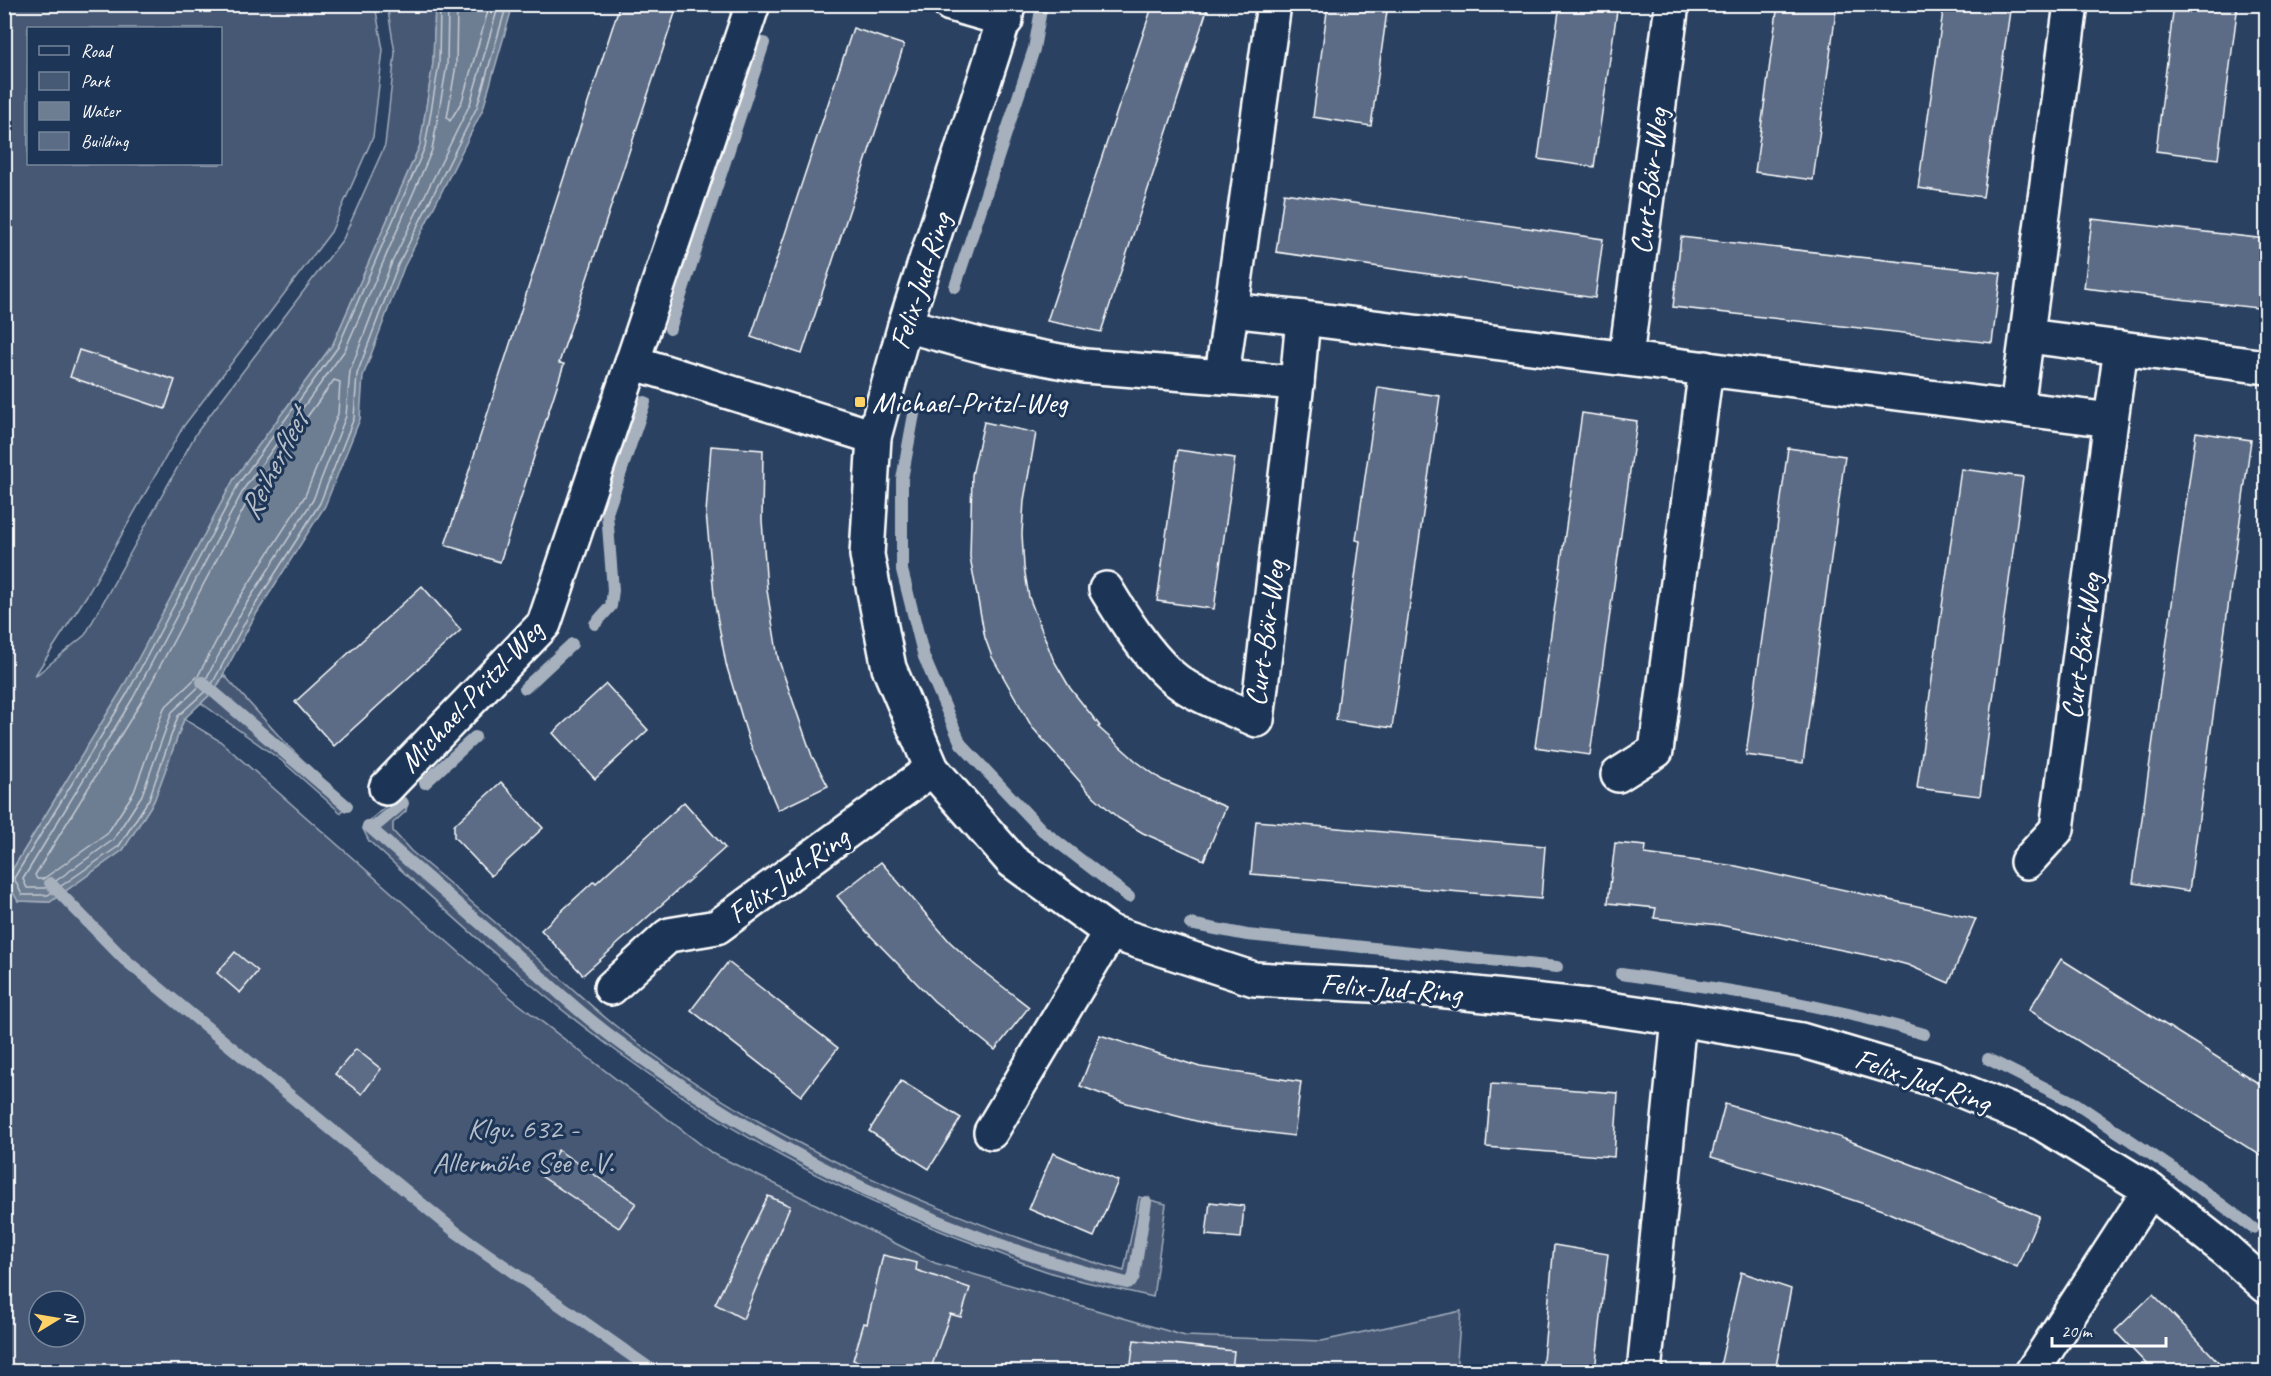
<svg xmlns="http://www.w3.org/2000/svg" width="2271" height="1376" viewBox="0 0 2271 1376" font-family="Caveat,sans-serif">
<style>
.green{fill:#465975;stroke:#a2acba;stroke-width:1.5;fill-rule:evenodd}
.water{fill:#6d7d92;stroke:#a7b1be;stroke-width:1.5}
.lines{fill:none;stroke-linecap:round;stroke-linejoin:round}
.shore{stroke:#c5cbd3;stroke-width:1.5}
.stream{stroke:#a7b1be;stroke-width:12}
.building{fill:#5b6c86;stroke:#fff;stroke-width:1.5}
.street-casing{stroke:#fff;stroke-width:38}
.secondary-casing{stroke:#fff;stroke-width:38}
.street{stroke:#1d3557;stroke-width:33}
.secondary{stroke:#1d3557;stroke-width:33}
.poi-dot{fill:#ffd166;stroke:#1d3557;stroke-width:2}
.labels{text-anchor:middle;stroke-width:6;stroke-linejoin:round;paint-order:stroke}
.street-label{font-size:30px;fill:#fff;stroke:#1d3557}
.poi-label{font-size:30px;fill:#fff;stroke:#1d3557;text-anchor:start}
.park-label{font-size:30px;fill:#b5bdc8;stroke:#1d3557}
.water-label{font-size:32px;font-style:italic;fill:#b6bec8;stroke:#1d3557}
</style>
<rect width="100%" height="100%" fill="#2a4161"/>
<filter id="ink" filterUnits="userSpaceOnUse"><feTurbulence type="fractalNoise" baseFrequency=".0167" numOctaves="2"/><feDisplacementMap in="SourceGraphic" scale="12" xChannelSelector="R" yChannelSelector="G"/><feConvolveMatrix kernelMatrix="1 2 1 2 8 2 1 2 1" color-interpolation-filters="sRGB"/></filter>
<g filter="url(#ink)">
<g class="green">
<path d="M 5,4 L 375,5 L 383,50 L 373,137 L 331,232 L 183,427 L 89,592 L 34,677 L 85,635 L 197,432 L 343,239 L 385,145 L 395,53 L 387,5 L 435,5 L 433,63 L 420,145 L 333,344 L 234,479 L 121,691 L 6,880 L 18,901 L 50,902 L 123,850 L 154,801 L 184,719 L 220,741 L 511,998 L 712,1153 L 935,1263 L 1185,1336 L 1322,1341 L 1461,1311 L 1456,1372 L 5,1372 ZM 28,28 L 220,28 L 220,164 L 28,164 ZM 39,1301 L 75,1301 L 75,1337 L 39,1337 Z"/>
<polygon points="224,675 289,747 348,803 341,813 282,761 201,703 215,690"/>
<path d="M 397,797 L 402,797 L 407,805 L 406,811 L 393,823 L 393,831 L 411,851 C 460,892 510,935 559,977 C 578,993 597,1012 617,1027 C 757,1138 953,1223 1124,1271 L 1139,1197 L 1166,1204 L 1153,1297 C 1123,1290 1092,1284 1062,1276 C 1035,1269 1007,1256 980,1246 C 851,1199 730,1134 619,1053 C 530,989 450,914 369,841 L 362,827 Z"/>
</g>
<polygon class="water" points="435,5 513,5 483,109 404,267 363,376 360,419 325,506 255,616 215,690 184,719 154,801 123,850 50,902 18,901 6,880 121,691 234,479 333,344 420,145 433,63"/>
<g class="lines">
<g class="shore">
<polyline points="440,4 439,64 425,147 338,347 239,483 127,694 14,878 22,895 48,895 119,846 149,799 178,716 211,686 250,613 320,503 354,418 357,374 398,265 477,107 507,4"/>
<polyline points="448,4 447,65 432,150 345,350 245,487 133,698 23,879 27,888 46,888 113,840 142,795 172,712 205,681 243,609 313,500 346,416 350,371 392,262 470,104 499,4"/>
<polyline points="457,4 456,65 447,118 450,121 462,101 490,4"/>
<polygon points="334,380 340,382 338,414 305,496 235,605 198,676 164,708 134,792 107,834 43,879 37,879 35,875 141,702 253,491"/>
</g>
<g class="stream">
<polyline points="955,287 1034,49 1042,4"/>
<polyline points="670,329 764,43"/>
<polyline points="914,414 902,479 902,570 924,657 961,744 1042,830 1129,897"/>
<polyline points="595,624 611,606 613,590 607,513 645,402"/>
<polyline points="202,682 347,806"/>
<polyline points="525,688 572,644"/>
<polyline points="425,783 475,737"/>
<path d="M 368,826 C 416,868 464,909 512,951 C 549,984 585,1018 626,1047 C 777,1156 947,1238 1127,1283 L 1131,1282 L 1134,1276 L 1146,1202"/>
<polyline points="372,829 403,803"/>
<polyline points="50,883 124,959 456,1232 655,1372"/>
<polyline points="1190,924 1247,935 1557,967"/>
<path d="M 1621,974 C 1724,989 1824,1004 1924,1034"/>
<polyline points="1988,1059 2075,1103 2182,1175 2253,1228"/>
</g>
</g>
<g class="building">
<polygon points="620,4 678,4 559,363 564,364 500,562 445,545"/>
<polygon points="1153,4 1209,4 1101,332 1047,321"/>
<polygon points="1328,4 1388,4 1371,126 1313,117"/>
<polygon points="1560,4 1618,4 1594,167 1538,159"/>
<polygon points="1778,4 1837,4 1813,180 1755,172"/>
<polygon points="1944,4 2011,4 1983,197 1918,188"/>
<polygon points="2174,4 2238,4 2218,159 2156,151"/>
<polygon points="853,28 904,45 802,354 751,337"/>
<polygon points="1284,193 1603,239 1595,298 1276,252"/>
<polygon points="2092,219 2266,239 2266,309 2084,288"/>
<polygon points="1681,237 2001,273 1992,343 1673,307"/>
<polygon points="79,350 175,380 165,409 70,377"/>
<polygon points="1378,387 1440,396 1392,728 1336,720 1360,541 1356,540"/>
<polygon points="1582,413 1637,421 1590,755 1535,747"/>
<polygon points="984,422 1036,433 1024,500 1022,534 1024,567 1029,597 1053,659 1070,688 1100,726 1098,727 1136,761 1162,780 1226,807 1204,860 1143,833 1118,818 1089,792 1032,727 992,657 985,638 970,557 972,475"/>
<polygon points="2196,432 2251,440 2189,891 2133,883"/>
<polygon points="711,446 763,450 762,520 767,590 778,658 812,756 828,786 778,810 749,741 726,664 715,605 706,513"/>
<polygon points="1788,448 1845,456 1803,763 1746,755"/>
<polygon points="1178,450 1235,458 1214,609 1157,601"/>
<polygon points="1961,469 2023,477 1980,796 1917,788"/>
<polygon points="422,586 461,630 334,746 295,702"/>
<polygon points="606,684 648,730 595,779 553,733"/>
<polygon points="501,782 543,828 491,876 454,837 454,825"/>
<polygon points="684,802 725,848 583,975 541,930 594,881 596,883"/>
<polygon points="1256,821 1545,846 1541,899 1251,874"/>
<polygon points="1615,843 1646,846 1645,854 1736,866 1976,919 1949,983 1908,965 1886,959 1720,925 1654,918 1656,908 1608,903"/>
<polygon points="881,862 950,942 975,965 1029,1007 995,1050 934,1001 865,930 837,896"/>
<polygon points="235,952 258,971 240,993 217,973"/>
<polygon points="2061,959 2266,1088 2266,1159 2029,1010"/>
<polygon points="728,962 838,1048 801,1096 691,1010"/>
<polygon points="1100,1035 1200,1067 1301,1082 1294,1136 1215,1126 1123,1102 1080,1086"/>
<polygon points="356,1049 381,1069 362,1094 335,1074"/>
<polygon points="901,1081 961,1118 929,1169 869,1131"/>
<polygon points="1491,1084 1618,1093 1614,1157 1486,1147"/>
<polygon points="1725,1104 1839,1137 1948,1178 2039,1216 2017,1267 1882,1210 1817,1188 1711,1157"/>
<polygon points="558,1150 636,1203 619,1228 541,1176"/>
<polygon points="1053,1153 1118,1181 1094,1237 1029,1209"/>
<polygon points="768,1196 790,1206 743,1319 715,1304"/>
<polygon points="1210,1202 1244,1206 1241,1238 1206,1235"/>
<polygon points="1554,1245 1608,1254 1595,1371 1542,1371"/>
<polygon points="883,1255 917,1263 916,1270 970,1288 961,1317 950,1314 930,1371 891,1371 853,1360 864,1323 867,1324"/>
<polygon points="1741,1272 1791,1289 1775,1371 1719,1371"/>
<polygon points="2153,1294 2190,1332 2227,1371 2153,1371 2115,1331"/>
<polygon points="1134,1340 1234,1351 1232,1371 1130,1371"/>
</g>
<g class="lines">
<g class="street-casing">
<g id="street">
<polyline points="950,4 1006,20"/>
<polyline points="1231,310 1303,318"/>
<polyline points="905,325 987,347 1085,366 1297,383 1303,318 2111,420 2121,348 2266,367"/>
<polyline points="2028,336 2121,348"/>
<polyline points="1626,357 1672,4"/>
<polyline points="632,362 874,437"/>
<polyline points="1222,375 1274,4"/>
<polyline points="2017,408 2071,4"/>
<path d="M 1106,589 C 1124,619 1145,652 1170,675 C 1193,696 1229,707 1257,720 L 1297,383"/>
<polyline points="1618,775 1656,751 1706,368"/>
<polyline points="386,788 544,624 753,4"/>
<polyline points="2027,862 2057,829 2111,420"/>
<polyline points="611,988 669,935 717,927 932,769"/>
<polyline points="991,1132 1110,932"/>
<polyline points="1644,1372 1679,1019"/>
<polyline points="2032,1372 2150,1190"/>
</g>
</g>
<g class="secondary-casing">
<polyline id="secondary" points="1009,4 905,325 874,437 867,555 889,668 932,769 1012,861 1110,932 1254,979 1409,987 1588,1006 1679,1019 1801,1040 1936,1080 2041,1123 2150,1190 2226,1250 2266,1286"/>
</g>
<use href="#street" class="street"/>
<use href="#secondary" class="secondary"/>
</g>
</g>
<rect class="poi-dot" x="854" y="396" width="12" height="12" rx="3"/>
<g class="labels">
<g class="street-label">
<text transform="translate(1649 181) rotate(-83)" y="10">Curt-Bär-Weg</text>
<text transform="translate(920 281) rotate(-72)" y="10">Felix-Jud-Ring</text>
<text transform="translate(1265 633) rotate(-82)" y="10">Curt-Bär-Weg</text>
<text transform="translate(2081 646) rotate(-82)" y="10">Curt-Bär-Weg</text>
<text transform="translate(471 696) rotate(-47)" y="10">Michael-Pritzl-Weg</text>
<text transform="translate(788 875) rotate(-36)" y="10">Felix-Jud-Ring</text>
<text transform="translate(1391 988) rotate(4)" y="10">Felix-Jud-Ring</text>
<text transform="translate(1923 1080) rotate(19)" y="10">Felix-Jud-Ring</text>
</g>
<g class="poi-label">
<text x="872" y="412">Michael-Pritzl-Weg</text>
</g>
<g class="park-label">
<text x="523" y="1138">Klgv. 632 -<tspan x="523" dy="34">Allermöhe See e.V.</tspan></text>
</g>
<g class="water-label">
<text transform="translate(273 465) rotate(-63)" y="11">Reiherfleet</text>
</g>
</g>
<rect width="2271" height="1376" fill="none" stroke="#1d3557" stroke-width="24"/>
<rect x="12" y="12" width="2247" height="1352" fill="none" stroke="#fff" stroke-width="2" filter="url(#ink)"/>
<rect x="27" y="27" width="195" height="138" fill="#1d3557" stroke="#77869a" stroke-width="1.5"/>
<rect x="39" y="46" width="30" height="9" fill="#1d3557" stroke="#77869a" stroke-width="1.5"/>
<text x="81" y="57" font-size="18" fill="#ffffff">Road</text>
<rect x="39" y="72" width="30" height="18" fill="#465975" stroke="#77869a" stroke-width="1.5"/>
<text x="81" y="87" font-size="18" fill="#ffffff">Park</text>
<rect x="39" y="102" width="30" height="18" fill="#6d7d92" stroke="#77869a" stroke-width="1.5"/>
<text x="81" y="117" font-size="18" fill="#ffffff">Water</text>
<rect x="39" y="132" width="30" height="18" fill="#5b6c86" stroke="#77869a" stroke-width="1.5"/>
<text x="81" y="147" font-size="18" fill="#ffffff">Building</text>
<g transform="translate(57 1319) rotate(79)"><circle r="28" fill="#1d3557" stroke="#77869a" stroke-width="1.5"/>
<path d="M0-4.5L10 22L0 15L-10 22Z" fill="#ffd166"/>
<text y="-9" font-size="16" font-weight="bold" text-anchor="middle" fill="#ffffff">N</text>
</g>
<path d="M2052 1337v9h114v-9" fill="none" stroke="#ffffff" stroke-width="3"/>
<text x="2061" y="1337" font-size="18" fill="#ffffff" stroke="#1d3557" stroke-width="4.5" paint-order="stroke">20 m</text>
</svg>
